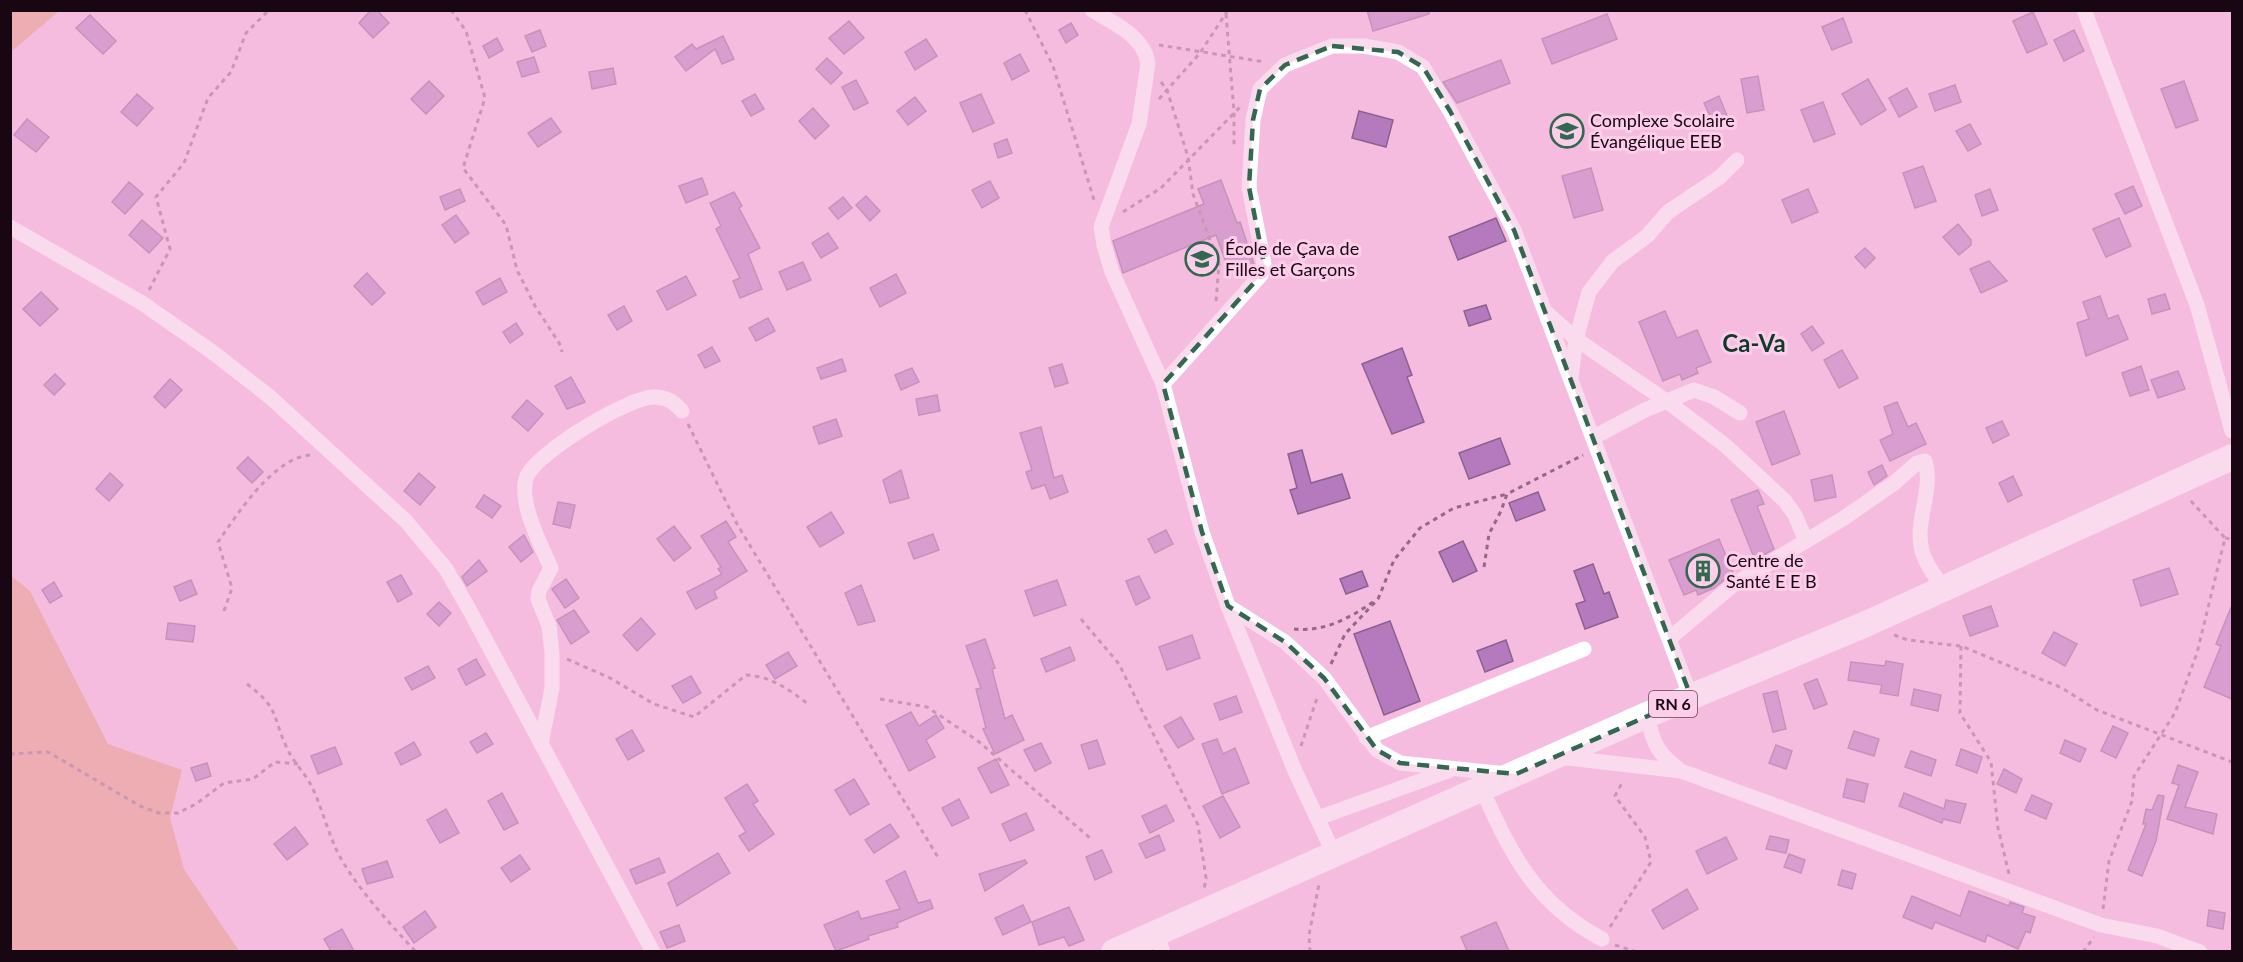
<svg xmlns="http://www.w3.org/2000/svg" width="2243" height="962" viewBox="0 0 2243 962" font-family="Lato,sans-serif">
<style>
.green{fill:#e59b7e}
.building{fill:#b579be;stroke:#89638f;stroke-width:1.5}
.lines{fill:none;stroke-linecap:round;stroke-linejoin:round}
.path{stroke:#926a83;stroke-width:3;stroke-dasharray:4.5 4.5;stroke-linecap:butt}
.minor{stroke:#fff;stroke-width:15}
.primary{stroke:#fff;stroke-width:26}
.marked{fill:none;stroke:#31684f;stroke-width:4.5;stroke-dasharray:12 8;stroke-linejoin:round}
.labels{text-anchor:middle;stroke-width:6;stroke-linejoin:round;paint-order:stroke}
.shield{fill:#fdcee9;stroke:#5d4252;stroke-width:1.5}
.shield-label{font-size:16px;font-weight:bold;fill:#180612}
.poi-label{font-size:18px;fill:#180612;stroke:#fdcee9;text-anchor:start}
.district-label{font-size:24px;font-weight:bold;fill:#0d3b29;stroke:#fdcee9}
</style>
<rect width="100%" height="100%" fill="#f6bcdf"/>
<g class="green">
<polygon points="11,10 59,10 59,11 11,52"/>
<polygon points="10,575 30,591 108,744 182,770 170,818 184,869 239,951 11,951"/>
</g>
<g class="building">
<polygon points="371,10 377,10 389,23 373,38 359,23"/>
<polygon points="1367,10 1429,10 1429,14 1373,31"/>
<polygon points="2033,12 2047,44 2027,53 2013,21"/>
<polygon points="1607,14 1617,39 1552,64 1542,39"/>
<polygon points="90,15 116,41 103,54 76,28"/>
<polygon points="1843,18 1852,42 1832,50 1822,27"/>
<polygon points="849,21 864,38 844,54 829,38"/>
<polygon points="1071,23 1078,35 1066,43 1059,30"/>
<polygon points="540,30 546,46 532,52 525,36"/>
<polygon points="2074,30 2084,51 2064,61 2054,40"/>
<polygon points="723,36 734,59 722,64 715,49 686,71 675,57 692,44 696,49"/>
<polygon points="497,38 503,50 489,58 483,46"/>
<polygon points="926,39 937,56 915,70 905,52"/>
<polygon points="1020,54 1029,71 1012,80 1004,63"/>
<polygon points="534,57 539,72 522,77 517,62"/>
<polygon points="827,58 842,73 831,84 816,69"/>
<polygon points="1501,60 1510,83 1457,103 1443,82"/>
<polygon points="613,68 616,84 592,89 589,72"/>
<polygon points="1758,76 1764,110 1747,113 1741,79"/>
<polygon points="1868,79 1886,110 1861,125 1842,94"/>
<polygon points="856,80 868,103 854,110 842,87"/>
<polygon points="429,81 444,96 426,114 411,99"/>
<polygon points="2184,81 2198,120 2176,128 2161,89"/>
<polygon points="1955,85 1961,102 1935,111 1929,94"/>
<polygon points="1907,88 1917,107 1899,117 1889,98"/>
<polygon points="137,94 153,108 137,126 121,112"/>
<polygon points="755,94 764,109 751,116 742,101"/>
<polygon points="981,94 994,123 973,132 960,103"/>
<polygon points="1719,96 1730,123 1716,129 1704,103"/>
<polygon points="915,97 926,111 908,125 897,111"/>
<polygon points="1823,102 1835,134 1814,142 1801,110"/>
<polygon points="813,108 829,126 815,139 799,121"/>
<polygon points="1359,111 1393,120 1386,147 1352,138"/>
<polygon points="551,118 561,132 538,147 528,133"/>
<polygon points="27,119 49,137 36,152 14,135"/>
<polygon points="1970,124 1981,144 1968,151 1956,131"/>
<polygon points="1007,139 1012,153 998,158 994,144"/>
<polygon points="1923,166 1936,201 1915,208 1903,173"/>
<polygon points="1591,168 1603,210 1574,218 1562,176"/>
<polygon points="702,178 708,194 686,203 679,186"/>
<polygon points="1221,180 1237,223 1240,222 1254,264 1230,273 1216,235 1123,273 1113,241 1204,204 1198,189"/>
<polygon points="990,181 999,198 982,208 972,190"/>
<polygon points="129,182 143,194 125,214 112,202"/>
<polygon points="2133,186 2142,206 2125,214 2115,194"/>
<polygon points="460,189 465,201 445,210 440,197"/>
<polygon points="1808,189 1818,212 1792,223 1782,200"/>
<polygon points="1990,189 1998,210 1982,216 1975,195"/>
<polygon points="734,192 742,206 739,208 760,248 748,254 762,289 740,298 733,281 740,278 716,229 721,226 710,203"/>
<polygon points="866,196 880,211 870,221 856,205"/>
<polygon points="843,197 852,208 838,219 829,208"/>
<polygon points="456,215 469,233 455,243 442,225"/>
<polygon points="1496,218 1506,241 1458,260 1449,237"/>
<polygon points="2119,218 2131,246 2106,257 2093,229"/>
<polygon points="142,220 163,238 149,253 129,235"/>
<polygon points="1958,224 1971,240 1971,245 1959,255 1943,237"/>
<polygon points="828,233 838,248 821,258 812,243"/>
<polygon points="1865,248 1875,258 1865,268 1855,257"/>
<polygon points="1989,261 2007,281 1981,293 1970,269"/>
<polygon points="803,262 811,280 787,290 779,272"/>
<polygon points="367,273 385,293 372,305 354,286"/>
<polygon points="896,274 906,293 880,307 870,288"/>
<polygon points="686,276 696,295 667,310 657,291"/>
<polygon points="500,278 507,292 483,305 476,292"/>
<polygon points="41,292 58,309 40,326 23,309"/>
<polygon points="2165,294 2170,309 2152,314 2148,299"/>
<polygon points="2100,296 2108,319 2118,315 2128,339 2086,356 2077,323 2089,319 2083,302"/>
<polygon points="1486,305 1491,319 1469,326 1464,311"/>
<polygon points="624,306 632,321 617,330 608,315"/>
<polygon points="1665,311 1677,338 1697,330 1711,362 1696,368 1698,373 1682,380 1680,374 1663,381 1639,322"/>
<polygon points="768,318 775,331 756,341 749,328"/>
<polygon points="516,323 523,334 510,343 503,332"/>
<polygon points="1812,326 1824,343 1812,351 1801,334"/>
<polygon points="712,347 720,361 705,368 698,355"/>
<polygon points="1402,348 1412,375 1407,377 1424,422 1392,434 1362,364"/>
<polygon points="1842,350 1858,378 1839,388 1824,360"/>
<polygon points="842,359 846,371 821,379 817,368"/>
<polygon points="1062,364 1068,383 1055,387 1049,368"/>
<polygon points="2141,366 2149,390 2130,396 2122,373"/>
<polygon points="912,368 919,382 901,390 895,375"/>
<polygon points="2178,371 2185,389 2158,398 2151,380"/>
<polygon points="55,374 65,384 54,395 44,385"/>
<polygon points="571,377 585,402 567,409 555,386"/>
<polygon points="170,379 182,390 165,408 154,397"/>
<polygon points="937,395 940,411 919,415 916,399"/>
<polygon points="527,400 543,414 528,431 512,417"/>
<polygon points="1897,402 1908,427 1916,423 1926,444 1890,461 1880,440 1893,434 1884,407"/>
<polygon points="1784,411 1800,454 1772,465 1756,422"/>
<polygon points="836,419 842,436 819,444 813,427"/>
<polygon points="2002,421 2009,435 1993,443 1986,428"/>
<polygon points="1041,427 1054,478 1062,475 1068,492 1050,499 1045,485 1032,489 1026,472 1032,470 1020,433"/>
<polygon points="1500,438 1510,464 1469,479 1459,453"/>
<polygon points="1302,450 1311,483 1342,474 1350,498 1298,514 1290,490 1297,488 1288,454"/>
<polygon points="248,457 263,472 252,483 237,468"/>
<polygon points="1882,465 1887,476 1874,485 1868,472"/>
<polygon points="901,470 909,498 890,503 883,480"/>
<polygon points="110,473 123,485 109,501 96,489"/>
<polygon points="419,473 435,487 420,505 404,491"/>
<polygon points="1832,475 1836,497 1815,501 1811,480"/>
<polygon points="2013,476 2022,495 2008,502 1999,483"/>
<polygon points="1758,490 1764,504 1757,506 1774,549 1755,560 1731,500"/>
<polygon points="1538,492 1545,510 1516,521 1509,503"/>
<polygon points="484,495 501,506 492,518 476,507"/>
<polygon points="558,502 575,505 570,528 553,524"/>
<polygon points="831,512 844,533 820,547 807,527"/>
<polygon points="726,521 736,537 728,542 747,571 714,591 717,598 696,609 687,592 722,574 718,569 721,567 701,536"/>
<polygon points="674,526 691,548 674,561 657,539"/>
<polygon points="1166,530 1173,544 1155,553 1148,539"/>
<polygon points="933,534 939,550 914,559 908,543"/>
<polygon points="524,535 533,552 521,562 509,547"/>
<polygon points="1719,539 1733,573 1714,588 1698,595 1696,590 1684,595 1669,560"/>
<polygon points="1463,541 1477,571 1453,582 1439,552"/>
<polygon points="479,560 487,571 467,586 462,577"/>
<polygon points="1593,564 1604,594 1609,592 1618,617 1585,629 1576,604 1585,601 1574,571"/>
<polygon points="2169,568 2178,594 2141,606 2133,580"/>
<polygon points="1362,571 1368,586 1346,594 1340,579"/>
<polygon points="401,575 412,594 398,602 387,582"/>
<polygon points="1139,576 1150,598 1136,605 1126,581"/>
<polygon points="566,579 579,598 565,608 552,589"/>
<polygon points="191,580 197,594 180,601 174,587"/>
<polygon points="1057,580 1066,605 1034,616 1025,591"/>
<polygon points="54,582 62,596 50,603 42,590"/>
<polygon points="861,585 875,621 858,625 845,593"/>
<polygon points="439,602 451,613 439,626 427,614"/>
<polygon points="2232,605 2232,699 2204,687 2221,646 2216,644"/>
<polygon points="1991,606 1998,626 1970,636 1963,616"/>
<polygon points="574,610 589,632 571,644 557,620"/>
<polygon points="641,618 655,634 637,651 623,635"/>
<polygon points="1390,621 1420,701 1384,715 1354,634"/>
<polygon points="168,623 195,626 193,642 166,639"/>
<polygon points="2054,632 2077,644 2065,666 2042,653"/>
<polygon points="1192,635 1200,658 1167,670 1159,647"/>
<polygon points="985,639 995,668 992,669 1005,719 1012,715 1024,740 995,754 983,729 986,728 976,689 981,688 966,646"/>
<polygon points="1506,640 1513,661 1485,672 1477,651"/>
<polygon points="1070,647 1075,660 1046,672 1041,659"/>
<polygon points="788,652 797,666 775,679 766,665"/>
<polygon points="476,659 485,675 466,685 458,669"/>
<polygon points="1886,661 1903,664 1898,696 1880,693 1882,685 1848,680 1851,662 1885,666"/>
<polygon points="428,666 435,678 412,690 405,678"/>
<polygon points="691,676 701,693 683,703 672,686"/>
<polygon points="1817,679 1827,704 1814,709 1804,684"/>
<polygon points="1914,689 1941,695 1938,711 1911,705"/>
<polygon points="1777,691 1786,729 1773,732 1763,694"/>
<polygon points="1236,696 1242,712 1220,720 1214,704"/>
<polygon points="911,712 919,726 936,715 944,728 926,740 935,757 909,771 886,725"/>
<polygon points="1181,717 1194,739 1178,748 1164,726"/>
<polygon points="2113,726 2128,733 2116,758 2101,751"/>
<polygon points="632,730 644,751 628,760 616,739"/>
<polygon points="1854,731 1879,739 1874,756 1848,748"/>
<polygon points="486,733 493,744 477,753 470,742"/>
<polygon points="1217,739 1223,754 1235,748 1249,783 1222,794 1202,744"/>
<polygon points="1097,740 1105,764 1089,769 1081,745"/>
<polygon points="2065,740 2086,749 2080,762 2060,753"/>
<polygon points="414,742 421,755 401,765 395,753"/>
<polygon points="1041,743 1051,763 1035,771 1024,750"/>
<polygon points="1776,745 1792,751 1786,769 1769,763"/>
<polygon points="335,747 342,764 318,774 311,756"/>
<polygon points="1961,749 1982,757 1977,773 1956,765"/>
<polygon points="1911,751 1936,760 1931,776 1905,767"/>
<polygon points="996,759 1009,785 991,793 978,768"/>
<polygon points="207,763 211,776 196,781 191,768"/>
<polygon points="2178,765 2198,772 2185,807 2217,814 2213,834 2167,819 2179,785 2172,783"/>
<polygon points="2004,769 2022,779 2016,793 1997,784"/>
<polygon points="854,779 869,804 850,815 835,790"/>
<polygon points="1847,779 1868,784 1864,802 1843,797"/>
<polygon points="747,784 758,801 753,804 774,834 749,851 739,836 746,832 725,798"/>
<polygon points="502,793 518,823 504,830 488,801"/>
<polygon points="1904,793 1944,809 1946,800 1966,804 1960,823 1943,819 1942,823 1899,806"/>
<polygon points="2032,795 2052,804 2046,819 2025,810"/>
<polygon points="2158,795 2164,796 2156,841 2142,876 2128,870 2146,824 2143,824 2146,809 2152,810"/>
<polygon points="1223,796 1240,827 1220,838 1203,806"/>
<polygon points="959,799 969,818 952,826 942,808"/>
<polygon points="1166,805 1174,821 1150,833 1142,816"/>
<polygon points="446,809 459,833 440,843 427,820"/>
<polygon points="1026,813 1034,830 1010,841 1002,824"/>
<polygon points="890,824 899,837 874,853 865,840"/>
<polygon points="295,827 308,844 287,860 274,844"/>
<polygon points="1159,835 1165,850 1146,858 1139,844"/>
<polygon points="1770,836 1789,840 1786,853 1766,849"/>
<polygon points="1726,837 1737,859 1707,874 1696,851"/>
<polygon points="1102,850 1112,872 1095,880 1086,857"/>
<polygon points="718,853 730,873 677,906 668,883"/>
<polygon points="1789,854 1805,860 1801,873 1784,867"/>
<polygon points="520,855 530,869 511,882 501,868"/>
<polygon points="659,858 665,872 636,884 630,870"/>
<polygon points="1025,860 1027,863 985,891 979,874"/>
<polygon points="387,861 393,877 367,884 362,869"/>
<polygon points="1842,870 1856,874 1852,889 1838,885"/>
<polygon points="905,871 918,903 930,900 933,908 897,923 898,927 868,936 869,939 836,951 824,925 858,911 861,919 900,909 886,881"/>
<polygon points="1687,889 1698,909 1663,929 1652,910"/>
<polygon points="1969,891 2009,906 2010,902 2024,907 2022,913 2035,917 2030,933 2026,931 2018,949 1987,935 1985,942 1935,922 1932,929 1903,917 1912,896 1960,916"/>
<polygon points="1023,905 1031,922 1003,935 995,918"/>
<polygon points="1069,907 1084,940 1069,946 1064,937 1039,945 1032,922"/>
<polygon points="2209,910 2225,913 2223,929 2207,926"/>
<polygon points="425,911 436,927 414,943 403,927"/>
<polygon points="1496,922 1509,951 1467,951 1461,937"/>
<polygon points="679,925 685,941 667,948 660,932"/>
<polygon points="342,929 354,951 331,951 324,939"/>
</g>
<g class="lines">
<g class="path">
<polyline points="451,10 466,31 485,98 463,168 506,225 517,270 535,306 561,346 562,352"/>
<polyline points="1025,10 1053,66 1094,200"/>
<polyline points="1226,14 1234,112 1234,147"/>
<polyline points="1159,45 1265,62"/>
<polyline points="1161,82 1167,90 1188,157 1193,194 1219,264 1216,302"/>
<polyline points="1159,99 1200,53 1228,10"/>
<polyline points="1123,212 1161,188 1240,107"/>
<polyline points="149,290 170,249 156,197 184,163 208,98 231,72 246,33 269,10"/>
<polyline points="688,424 737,524 939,859"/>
<polyline points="2225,538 2232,539"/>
<polyline points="1484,567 1489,534 1501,511 1507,494 1583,455"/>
<path d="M 224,611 L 232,588 L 218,542 C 238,513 274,457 311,455"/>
<polyline points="1081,619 1119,664 1198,825 1206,878 1204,890"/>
<path d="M 1294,629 C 1324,632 1348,619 1373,602"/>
<polyline points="1894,635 1908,640 1961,646 2062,688 2097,710 2232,762"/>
<polyline points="1961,646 1960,713 1991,762 1998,828 2009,874"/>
<path d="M 567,659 L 610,678 L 654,704 L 694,717 L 746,675 C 771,676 788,689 808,704"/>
<polyline points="1331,664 1345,634 1378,599 1394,560 1420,528 1454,508 1507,494"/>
<path d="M 247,684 C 281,710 271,715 287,748 C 293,762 305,773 312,787 C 322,808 327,830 337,851 C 353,884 391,925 416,952"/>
<polyline points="880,699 927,707 978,741 1090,838"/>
<polyline points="1301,746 1318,695"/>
<polyline points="10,754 48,752 140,806 159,813 178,813 196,804 224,783 253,779 275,762 298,764"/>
<polyline points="2103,909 2109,861 2132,801 2134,776 2175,713 2197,653 2225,538 2190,500"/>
<polyline points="1610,927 1651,862 1645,837 1615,796 1623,781"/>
<polyline points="1615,945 1637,952"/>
<polyline points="1310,952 1309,935 1319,884"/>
<polyline points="2083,952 2094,937"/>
</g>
<g class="minor">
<path d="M 1092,10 C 1114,24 1143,35 1148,63 L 1139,124 L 1101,227 L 1104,245 L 1112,272 L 1163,384 L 1202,532 L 1228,606 L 1295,771 L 1334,854"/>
<polyline points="2084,10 2197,305 2232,431"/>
<polyline points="10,227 142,303 211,351 270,397 406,521 446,569 470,611 653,952"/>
<polyline points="1547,313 1576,339 1672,405 1726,446 1785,501 1795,515 1806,541"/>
<polyline points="1571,377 1576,339 1589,292 1613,261 1647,236 1668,212 1720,177 1737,160"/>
<polyline points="1163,384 1261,275 1264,264 1249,187 1253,120 1260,89 1285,65 1332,46 1364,46 1398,52 1423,67 1450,111 1514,230 1691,697"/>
<polyline points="1594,437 1645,410 1694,390 1714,397 1740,413"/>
<polyline points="1228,606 1285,642 1324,678 1377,750 1400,763 1507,774"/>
<path d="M 1670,638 L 1733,585 L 1844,518 L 1893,484 L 1917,463 L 1925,461 C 1934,490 1914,522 1922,551 C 1925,564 1937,578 1943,589"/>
<path d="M 1647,715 C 1653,744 1657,753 1681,771"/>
<polyline points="1366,738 1584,649"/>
<path d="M 541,744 L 552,688 L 552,653 L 549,626 L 538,599 L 539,591 L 551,568 C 541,545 517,500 527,476 C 538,452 628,397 654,397 C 667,397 674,402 682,411"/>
<polyline points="1559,757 1681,771 2101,925 2157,936 2200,952"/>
<path d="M 1482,789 C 1511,855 1536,904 1602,939"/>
<polyline points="1318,818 1448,771"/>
<polyline points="1156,933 1163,952"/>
</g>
<polyline class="primary" points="1114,952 1647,715 1866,624 2232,457"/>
</g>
<path d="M0 0H2243V962H0ZM 1332,46 L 1398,52 L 1423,67 L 1450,111 L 1514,230 L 1691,697 L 1516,774 L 1400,763 L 1377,750 L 1324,678 L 1285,642 L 1228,606 L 1202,532 L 1163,384 L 1261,275 L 1264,264 L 1249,187 L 1253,120 L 1260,89 L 1285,65 Z" fill="#f6bcdf" fill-opacity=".55" fill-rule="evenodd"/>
<path class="marked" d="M 1332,46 L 1398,52 L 1423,67 L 1450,111 L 1514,230 L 1691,697 L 1516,774 L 1400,763 L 1377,750 L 1324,678 L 1285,642 L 1228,606 L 1202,532 L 1163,384 L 1261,275 L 1264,264 L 1249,187 L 1253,120 L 1260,89 L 1285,65 Z"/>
<defs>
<g id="school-ring" transform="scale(1.725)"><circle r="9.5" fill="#fdcee9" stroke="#31684f" stroke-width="1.5"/><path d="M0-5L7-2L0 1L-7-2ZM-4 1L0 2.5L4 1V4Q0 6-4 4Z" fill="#31684f"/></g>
<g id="building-ring" transform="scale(1.725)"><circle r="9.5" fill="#fdcee9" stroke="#31684f" stroke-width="1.5"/><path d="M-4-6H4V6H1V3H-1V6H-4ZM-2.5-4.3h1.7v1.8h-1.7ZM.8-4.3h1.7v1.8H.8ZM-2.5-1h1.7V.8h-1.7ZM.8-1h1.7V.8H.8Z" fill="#31684f"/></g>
</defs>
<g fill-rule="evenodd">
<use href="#school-ring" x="1567" y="131"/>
<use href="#school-ring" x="1202" y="259"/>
<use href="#building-ring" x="1703" y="571"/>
</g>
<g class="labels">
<rect class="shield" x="1649" y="691" width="48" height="26" rx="4.5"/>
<g class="shield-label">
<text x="1673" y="710">RN 6</text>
</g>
<g class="poi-label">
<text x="1590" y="127">Complexe Scolaire<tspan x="1590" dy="21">Évangélique EEB</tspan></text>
<text x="1225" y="255">École de Çava de<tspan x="1225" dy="21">Filles et Garçons</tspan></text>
<text x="1726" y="567">Centre de<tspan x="1726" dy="21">Santé E E B</tspan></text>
</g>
<g class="district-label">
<text x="1754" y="352">Ca-Va</text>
</g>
</g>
<rect width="2243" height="962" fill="none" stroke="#180612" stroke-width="24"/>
</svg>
